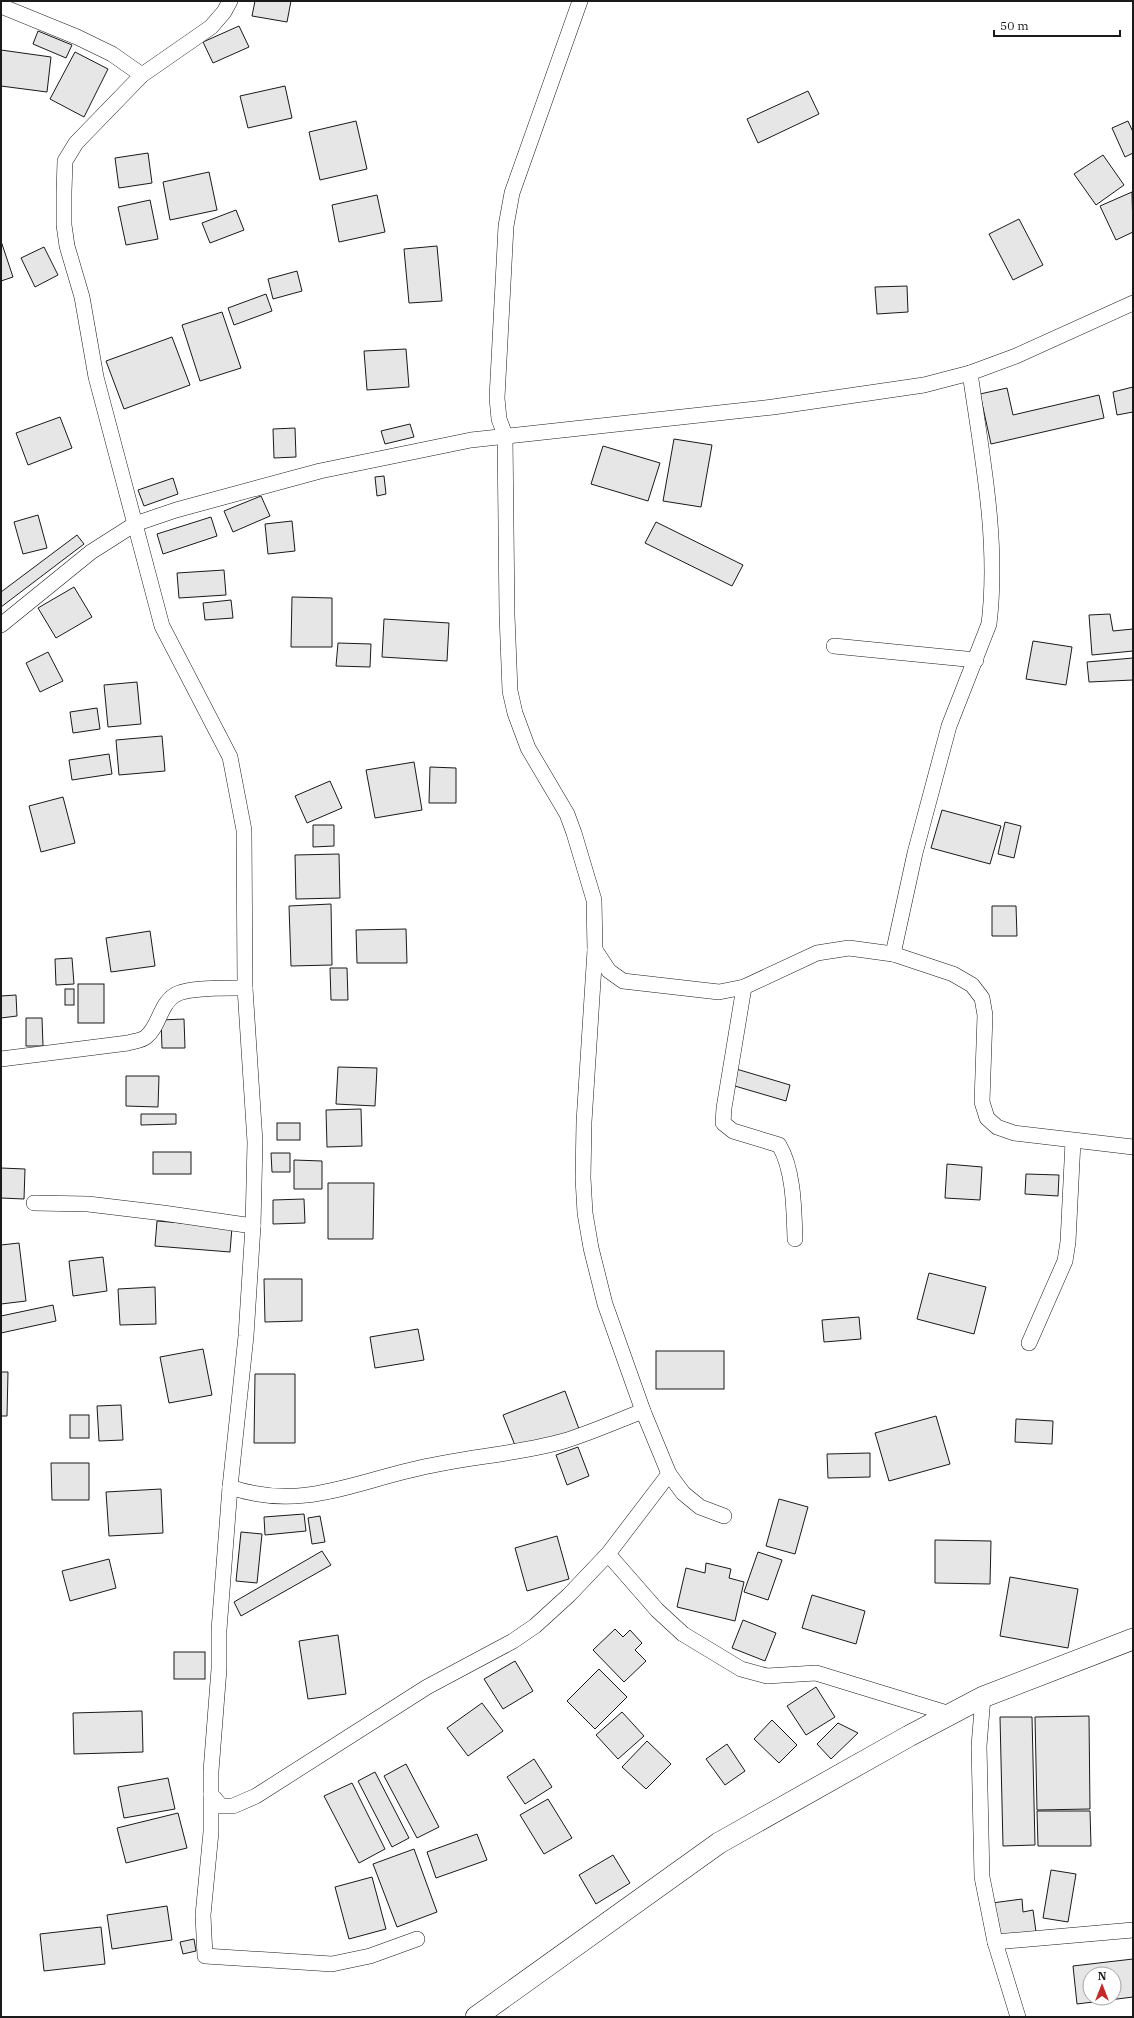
<svg xmlns="http://www.w3.org/2000/svg" width="1134" height="2018" viewBox="0 0 1134 2018" font-family="'IBM Plex Serif',serif">
<style>
.building{fill:#e6e6e6;stroke:#1a1a1a;fill-rule:evenodd}
.lines{fill:none;stroke-linecap:round;stroke-linejoin:round}
.street-casing{stroke:#1a1a1a;stroke-width:16}
.secondary-casing{stroke:#1a1a1a;stroke-width:22}
.street{stroke:#fff;stroke-width:15}
.secondary{stroke:#fff;stroke-width:21}
</style>
<rect width="100%" height="100%" fill="#fff"/>
<g class="building">
<polygon points="255,1 291,1 287,22 252,16"/>
<polygon points="239,26 249,47 213,63 203,42"/>
<polygon points="38,31 72,45 66,58 33,44"/>
<polygon points="1,50 51,57 47,92 1,86"/>
<polygon points="75,52 108,69 84,117 50,99"/>
<polygon points="285,86 292,118 248,128 240,96"/>
<polygon points="808,91 819,114 758,143 747,119"/>
<polygon points="356,121 367,169 320,180 309,132"/>
<polygon points="1128,121 1133,132 1133,153 1125,157 1112,128"/>
<polygon points="148,153 152,183 119,188 115,158"/>
<polygon points="1103,155 1124,185 1096,205 1074,174"/>
<polygon points="209,172 217,210 170,220 163,182"/>
<polygon points="1132,192 1133,232 1116,240 1100,206"/>
<polygon points="377,195 385,232 339,242 332,205"/>
<polygon points="150,200 158,239 126,245 118,207"/>
<polygon points="236,210 244,230 210,243 202,223"/>
<polygon points="1019,219 1043,265 1013,280 989,234"/>
<polygon points="1,241 13,277 1,281"/>
<polygon points="437,246 442,301 409,303 404,249"/>
<polygon points="44,247 58,275 35,287 21,258"/>
<polygon points="297,271 302,291 273,299 268,279"/>
<polygon points="907,286 908,312 877,314 875,287"/>
<polygon points="266,294 272,311 234,325 228,308"/>
<polygon points="222,312 241,368 200,381 182,325"/>
<polygon points="172,337 190,385 124,409 106,361"/>
<polygon points="406,349 409,387 367,390 364,351"/>
<polygon points="1133,387 1133,412 1117,415 1113,392"/>
<polygon points="1007,388 1013,415 1099,395 1104,418 991,444 980,394"/>
<polygon points="60,417 72,448 28,465 16,433"/>
<polygon points="410,424 414,437 385,444 381,431"/>
<polygon points="295,428 296,457 274,458 273,429"/>
<polygon points="674,439 712,445 701,507 663,501"/>
<polygon points="603,446 660,463 648,501 591,484"/>
<polygon points="384,476 386,494 377,496 375,477"/>
<polygon points="173,478 178,494 144,506 138,490"/>
<polygon points="261,496 270,516 233,532 224,511"/>
<polygon points="38,515 47,548 23,554 14,522"/>
<polygon points="211,517 217,536 163,554 157,534"/>
<polygon points="292,521 295,551 268,554 265,524"/>
<polygon points="656,522 743,565 732,586 645,543"/>
<polygon points="77,535 84,544 1,607 1,592"/>
<polygon points="224,570 226,595 179,598 177,573"/>
<polygon points="74,587 92,617 56,638 38,608"/>
<polygon points="292,597 332,598 332,647 291,647"/>
<polygon points="231,600 233,618 205,620 203,603"/>
<polygon points="1110,614 1113,631 1133,629 1133,651 1092,655 1089,615"/>
<polygon points="384,619 449,623 447,661 382,657"/>
<polygon points="1033,641 1072,647 1066,685 1026,679"/>
<polygon points="338,643 371,644 370,667 336,666"/>
<polygon points="48,652 63,681 40,692 26,663"/>
<polygon points="1133,658 1133,680 1089,682 1087,662"/>
<polygon points="137,682 141,724 108,727 104,685"/>
<polygon points="97,708 100,729 73,733 70,712"/>
<polygon points="162,736 165,771 119,775 116,740"/>
<polygon points="109,754 112,774 72,780 69,760"/>
<polygon points="414,762 422,810 375,818 366,770"/>
<polygon points="430,767 456,768 456,803 429,803"/>
<polygon points="330,781 342,808 307,823 295,796"/>
<polygon points="63,797 75,843 41,852 29,806"/>
<polygon points="942,810 1001,826 990,864 931,848"/>
<polygon points="1005,822 1021,826 1014,858 998,854"/>
<polygon points="313,825 334,825 334,846 313,847"/>
<polygon points="339,854 340,898 296,899 295,855"/>
<polygon points="331,904 332,965 291,966 289,906"/>
<polygon points="992,906 1016,906 1017,936 992,936"/>
<polygon points="406,929 407,963 357,963 356,930"/>
<polygon points="150,931 155,966 111,972 106,938"/>
<polygon points="72,958 74,984 56,985 55,959"/>
<polygon points="330,968 347,968 348,1000 331,1000"/>
<rect x="78" y="984" width="26" height="39"/>
<rect x="65" y="989" width="9" height="16"/>
<polygon points="16,995 17,1016 1,1018 1,996"/>
<polygon points="26,1018 42,1018 43,1046 26,1046"/>
<polygon points="184,1019 185,1048 162,1048 161,1020"/>
<polygon points="338,1067 377,1068 375,1106 336,1104"/>
<polygon points="733,1068 790,1085 786,1101 728,1084"/>
<polygon points="126,1076 159,1076 158,1107 126,1106"/>
<polygon points="361,1109 362,1146 327,1147 326,1110"/>
<polygon points="141,1114 176,1114 176,1124 141,1125"/>
<rect x="277" y="1123" width="23" height="17"/>
<rect x="153" y="1152" width="38" height="22"/>
<polygon points="271,1153 290,1153 290,1172 272,1172"/>
<polygon points="294,1160 322,1161 322,1189 294,1189"/>
<polygon points="947,1164 982,1167 980,1200 945,1198"/>
<polygon points="1,1168 25,1169 24,1199 1,1198"/>
<polygon points="1026,1174 1059,1175 1058,1196 1025,1194"/>
<polygon points="328,1183 374,1183 373,1239 328,1239"/>
<polygon points="304,1199 305,1223 273,1224 273,1200"/>
<polygon points="157,1221 232,1227 230,1252 155,1246"/>
<polygon points="19,1243 26,1301 1,1304 1,1245"/>
<polygon points="103,1257 107,1291 73,1296 69,1261"/>
<polygon points="929,1273 986,1287 974,1334 917,1319"/>
<polygon points="264,1279 302,1279 302,1321 265,1322"/>
<polygon points="155,1287 156,1324 120,1325 118,1289"/>
<polygon points="53,1305 56,1321 1,1333 1,1316"/>
<polygon points="859,1317 861,1339 824,1342 822,1320"/>
<polygon points="418,1329 424,1360 375,1368 370,1337"/>
<polygon points="203,1349 212,1395 169,1403 160,1357"/>
<rect x="656" y="1351" width="68" height="38"/>
<polygon points="1,1372 8,1372 7,1416 1,1416"/>
<polygon points="255,1374 295,1374 295,1443 254,1443"/>
<polygon points="565,1391 579,1429 518,1453 503,1415"/>
<polygon points="121,1405 123,1440 99,1441 97,1406"/>
<rect x="70" y="1415" width="19" height="23"/>
<polygon points="936,1416 950,1464 889,1481 875,1433"/>
<polygon points="1016,1419 1053,1421 1052,1444 1015,1442"/>
<polygon points="578,1447 589,1476 567,1485 556,1455"/>
<polygon points="870,1453 870,1477 828,1478 827,1454"/>
<polygon points="51,1463 89,1463 89,1500 52,1500"/>
<polygon points="161,1489 163,1533 109,1536 106,1492"/>
<polygon points="779,1499 808,1507 795,1554 766,1546"/>
<polygon points="304,1514 306,1531 265,1535 264,1517"/>
<polygon points="320,1516 325,1542 312,1544 308,1518"/>
<polygon points="241,1532 262,1534 257,1583 236,1581"/>
<polygon points="557,1536 569,1579 527,1591 515,1548"/>
<polygon points="935,1540 991,1541 990,1584 935,1583"/>
<polygon points="322,1551 331,1565 241,1616 234,1602"/>
<polygon points="758,1552 782,1560 768,1600 744,1592"/>
<polygon points="109,1559 116,1588 70,1601 62,1571"/>
<polygon points="706,1563 731,1569 729,1578 744,1582 735,1621 677,1607 686,1568 705,1573"/>
<polygon points="1010,1577 1078,1589 1068,1648 1000,1636"/>
<polygon points="812,1595 865,1611 856,1644 802,1628"/>
<polygon points="743,1620 776,1633 765,1661 732,1648"/>
<polygon points="615,1629 623,1637 630,1630 642,1643 635,1650 646,1661 624,1682 593,1650"/>
<polygon points="338,1635 346,1694 308,1699 299,1641"/>
<rect x="174" y="1652" width="31" height="27"/>
<polygon points="515,1661 533,1691 503,1709 484,1679"/>
<polygon points="599,1669 627,1697 595,1729 567,1701"/>
<polygon points="816,1687 835,1717 806,1735 787,1706"/>
<polygon points="482,1703 503,1731 468,1756 447,1728"/>
<polygon points="142,1711 143,1752 74,1754 73,1713"/>
<polygon points="622,1712 644,1736 618,1759 596,1735"/>
<polygon points="1089,1716 1090,1809 1037,1810 1035,1717"/>
<polygon points="1000,1717 1032,1717 1035,1845 1003,1846"/>
<polygon points="772,1720 797,1745 779,1763 754,1739"/>
<polygon points="838,1723 858,1733 831,1759 817,1744"/>
<polygon points="647,1741 671,1764 646,1789 622,1767"/>
<polygon points="727,1744 745,1771 725,1785 706,1759"/>
<polygon points="534,1759 552,1787 525,1804 507,1777"/>
<polygon points="406,1764 439,1827 417,1838 384,1776"/>
<polygon points="375,1772 409,1838 392,1847 358,1781"/>
<polygon points="168,1778 175,1809 124,1818 118,1787"/>
<polygon points="352,1783 385,1849 359,1863 324,1796"/>
<polygon points="548,1799 572,1838 544,1854 520,1815"/>
<polygon points="1037,1811 1090,1811 1091,1846 1038,1846"/>
<polygon points="178,1813 187,1848 126,1863 117,1828"/>
<polygon points="477,1834 487,1860 436,1878 427,1852"/>
<polygon points="414,1849 437,1912 397,1927 373,1864"/>
<polygon points="613,1855 630,1883 596,1904 579,1875"/>
<polygon points="1051,1870 1076,1874 1068,1922 1043,1918"/>
<polygon points="372,1877 386,1929 349,1939 335,1887"/>
<polygon points="1022,1899 1023,1912 1033,1910 1036,1932 997,1937 992,1903"/>
<polygon points="167,1906 172,1940 112,1949 107,1915"/>
<polygon points="101,1927 105,1964 44,1971 40,1934"/>
<polygon points="194,1939 196,1951 183,1954 180,1942"/>
<path d="M 1133,1959 L 1133,1997 L 1077,2004 L 1073,1966 ZM 1090,1974 L 1114,1974 L 1114,1998 L 1090,1998 Z"/>
</g>
<g class="lines">
<g class="street-casing">
<g id="street">
<polyline points="230,1 224,12 211,27 142,75 76,143 65,161 64,192 64,225 67,246 82,297 96,377 162,626 230,757 244,830 245,988 255,1142 253,1226 246,1336 230,1487 219,1630 219,1669 211,1771 211,1794 221,1806 233,1806 256,1796 427,1687 513,1641 535,1626 569,1595 608,1554 669,1474"/>
<polyline points="580,1 512,193 506,226 497,398 499,419 505,435 507,615 510,691 515,713 528,748 567,814 574,833 594,900 595,950 584,1122 583,1178 585,1213 591,1248 605,1304 643,1411 669,1474 683,1493 700,1507 724,1516"/>
<polyline points="1,6 77,37 112,54 142,75"/>
<polyline points="1,625 91,552 135,524 176,510 320,471 471,440 773,407 924,385 970,373 1016,356 1133,303"/>
<polyline points="834,646 976,660"/>
<polyline points="595,950 609,971 623,981 719,992 744,987 817,953 849,948 893,954 953,974 972,985 982,998 985,1015 982,1102 987,1118 997,1127 1014,1133 1133,1147"/>
<path d="M 893,954 L 915,853 L 949,726 L 989,624 C 999,541 982,456 970,373"/>
<path d="M 744,987 L 724,1108 L 723,1123 L 733,1131 L 779,1145 C 794,1170 794,1210 795,1239"/>
<path d="M 1,1059 L 128,1043 C 134,1041 141,1041 146,1037 C 159,1027 160,1004 175,995 C 187,987 230,988 245,988"/>
<polyline points="34,1203 88,1204 163,1213 253,1226"/>
<polyline points="1029,1343 1065,1261 1068,1242 1073,1141"/>
<path d="M 230,1487 C 297,1510 347,1485 411,1470 C 461,1457 514,1455 564,1441 C 590,1433 617,1421 643,1411"/>
<polyline points="608,1554 657,1610 683,1634 741,1669 767,1676 816,1673 950,1714"/>
<polyline points="983,1697 979,1746 982,1877 995,1942 1018,2017"/>
<polyline points="211,1794 211,1832 203,1915 205,1956 332,1964 370,1956 417,1939"/>
<polyline points="995,1942 1133,1930"/>
</g>
</g>
<g class="secondary-casing">
<polyline id="secondary" points="476,2017 719,1843 909,1736 983,1697 1133,1639"/>
</g>
<use href="#street" class="street"/>
<use href="#secondary" class="secondary"/>
</g>
<rect width="1134" height="2018" fill="none" stroke="#1a1a1a" stroke-width="4"/>
<g transform="translate(1102 1986)"><circle r="19" fill="#ffffff" stroke="#a3a3a3"/>
<path d="M0-3L7 15L0 10L-7 15Z" fill="#c62828"/>
<text y="-6" font-size="11" font-weight="bold" text-anchor="middle" fill="#1a1a1a">N</text>
</g>
<path d="M994 30v6h126v-6" fill="none" stroke="#1a1a1a" stroke-width="2"/>
<text x="1000" y="30" font-size="12" fill="#1a1a1a" stroke="#ffffff" stroke-width="3" paint-order="stroke">50 m</text>
</svg>
